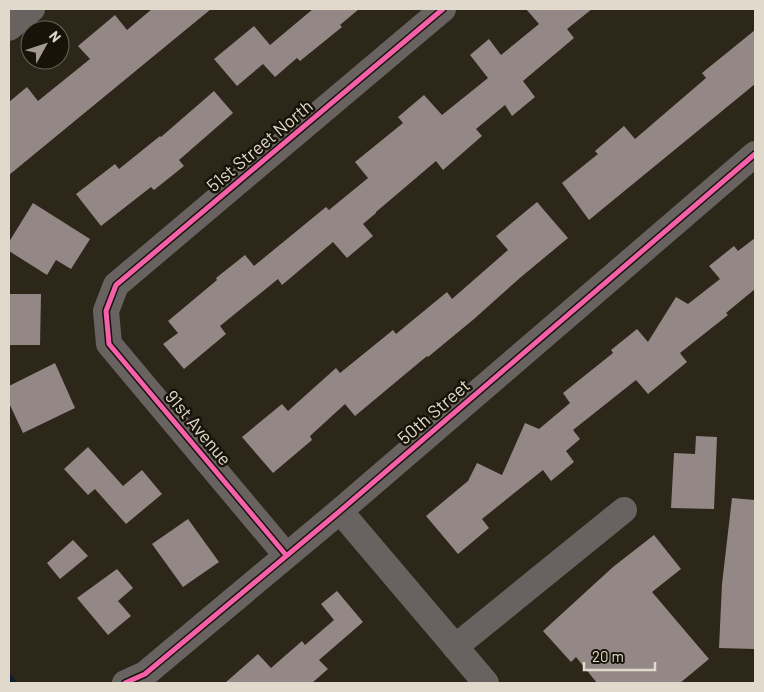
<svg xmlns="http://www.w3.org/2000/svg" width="764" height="692" viewBox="0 0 764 692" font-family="Barlow,sans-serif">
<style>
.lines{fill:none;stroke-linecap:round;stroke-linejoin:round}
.stream{stroke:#101c31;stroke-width:7}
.building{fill:#938886}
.minor{stroke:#686361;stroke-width:26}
.cycleway-casing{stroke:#181309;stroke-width:8}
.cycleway{stroke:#f560ab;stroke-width:5}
.labels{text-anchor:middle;stroke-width:5;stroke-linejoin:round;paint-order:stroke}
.street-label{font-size:18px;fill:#e1dacc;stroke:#181309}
</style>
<rect width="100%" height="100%" fill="#2d271a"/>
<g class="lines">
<polyline class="stream" points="9,678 13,683"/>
</g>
<g class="building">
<polygon points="152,9 211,9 9,175 9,102 27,87 38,101 90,59 78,46 115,15 127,30"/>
<polygon points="313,9 359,9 340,25 342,27 300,61 297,58 275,77 263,64 237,86 214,59 254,26 270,45"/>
<polygon points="526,9 592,9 567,29 574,38 523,81 535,97 512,116 505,105 476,129 482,136 443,170 436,161 376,212 376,213 363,224 373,236 347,258 333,242 282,285 278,279 220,326 226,334 184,369 163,344 178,333 168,321 217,280 216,278 245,255 254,266 326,207 329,210 368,178 355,162 403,123 398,117 424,95 442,115 488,78 470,55 489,39 501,55 539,24"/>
<polygon points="755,30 755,84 589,220 562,183 598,154 595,151 624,126 635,139 706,78 702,73"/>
<polygon points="214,91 233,113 179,160 184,166 154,190 151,187 101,226 76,194 115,164 119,169 160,136 161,137"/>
<polygon points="537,202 568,238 521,277 474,319 428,357 427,356 355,416 345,404 310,436 312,440 273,473 242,437 282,404 288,411 336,368 340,373 393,330 396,334 447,292 452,299 508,250 496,236"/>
<polygon points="33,203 90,239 71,269 56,260 47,275 9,251 9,242"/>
<polygon points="755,238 755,289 726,313 728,315 680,353 687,362 648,394 636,380 573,430 580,439 566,451 574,462 551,481 543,470 482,519 489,528 458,554 426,516 468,481 477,463 502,475 525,423 539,429 570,403 563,393 613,353 611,350 637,329 648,342 676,297 688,304 720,279 709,266 734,246 738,251"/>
<polygon points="9,294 41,294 40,345 9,345"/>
<polygon points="55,363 75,408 23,433 9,403 9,386"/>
<polygon points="696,436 717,437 714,509 671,508 674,453 695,454"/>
<polygon points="88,447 123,486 142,470 162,494 126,524 95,489 88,495 64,469"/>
<polygon points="732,498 755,500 755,649 719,648 722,584"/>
<polygon points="188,519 219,562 183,587 152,544"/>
<polygon points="654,535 681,569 652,592 709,659 680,683 597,683 576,657 571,662 543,631 613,567"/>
<polygon points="73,540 88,556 60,579 47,563"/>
<polygon points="117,569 133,588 118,601 131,616 108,635 77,598"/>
<polygon points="337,591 363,622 319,660 328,669 312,683 225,683 258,654 271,668 302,641 305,645 334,620 321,604"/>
</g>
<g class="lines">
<g class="minor">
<polyline points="9,28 32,9"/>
<polyline points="340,511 486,683"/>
<polyline points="286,555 109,344 106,311 116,285 443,9"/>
<polyline points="455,647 624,510"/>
<polyline points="125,683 145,674 340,511 755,154"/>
</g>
<g class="cycleway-casing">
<g id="cycleway">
<polyline points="286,555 109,344 106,311 116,285 443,9"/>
<polyline points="125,683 145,674 340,511 755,154"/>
</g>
</g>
<use href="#cycleway" class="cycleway"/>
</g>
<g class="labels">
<g class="street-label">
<text transform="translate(260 146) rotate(-40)" y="6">51st Street North</text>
<text transform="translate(434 412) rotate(-41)" y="6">50th Street</text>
<text transform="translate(198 428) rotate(50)" y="6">91st Avenue</text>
</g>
</g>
<rect width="764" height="692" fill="none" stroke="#e1dacc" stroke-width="20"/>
<g transform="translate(45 45) rotate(50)"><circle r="24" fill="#181309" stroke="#686357"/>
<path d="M0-4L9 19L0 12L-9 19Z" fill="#a29b8e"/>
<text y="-8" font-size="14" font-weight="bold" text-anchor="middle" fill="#e1dacc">N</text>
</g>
<path d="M584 662v8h71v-8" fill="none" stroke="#e1dacc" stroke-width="2.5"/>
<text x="592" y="662" font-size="15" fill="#e1dacc" stroke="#181309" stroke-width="4" paint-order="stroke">20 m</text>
</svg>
